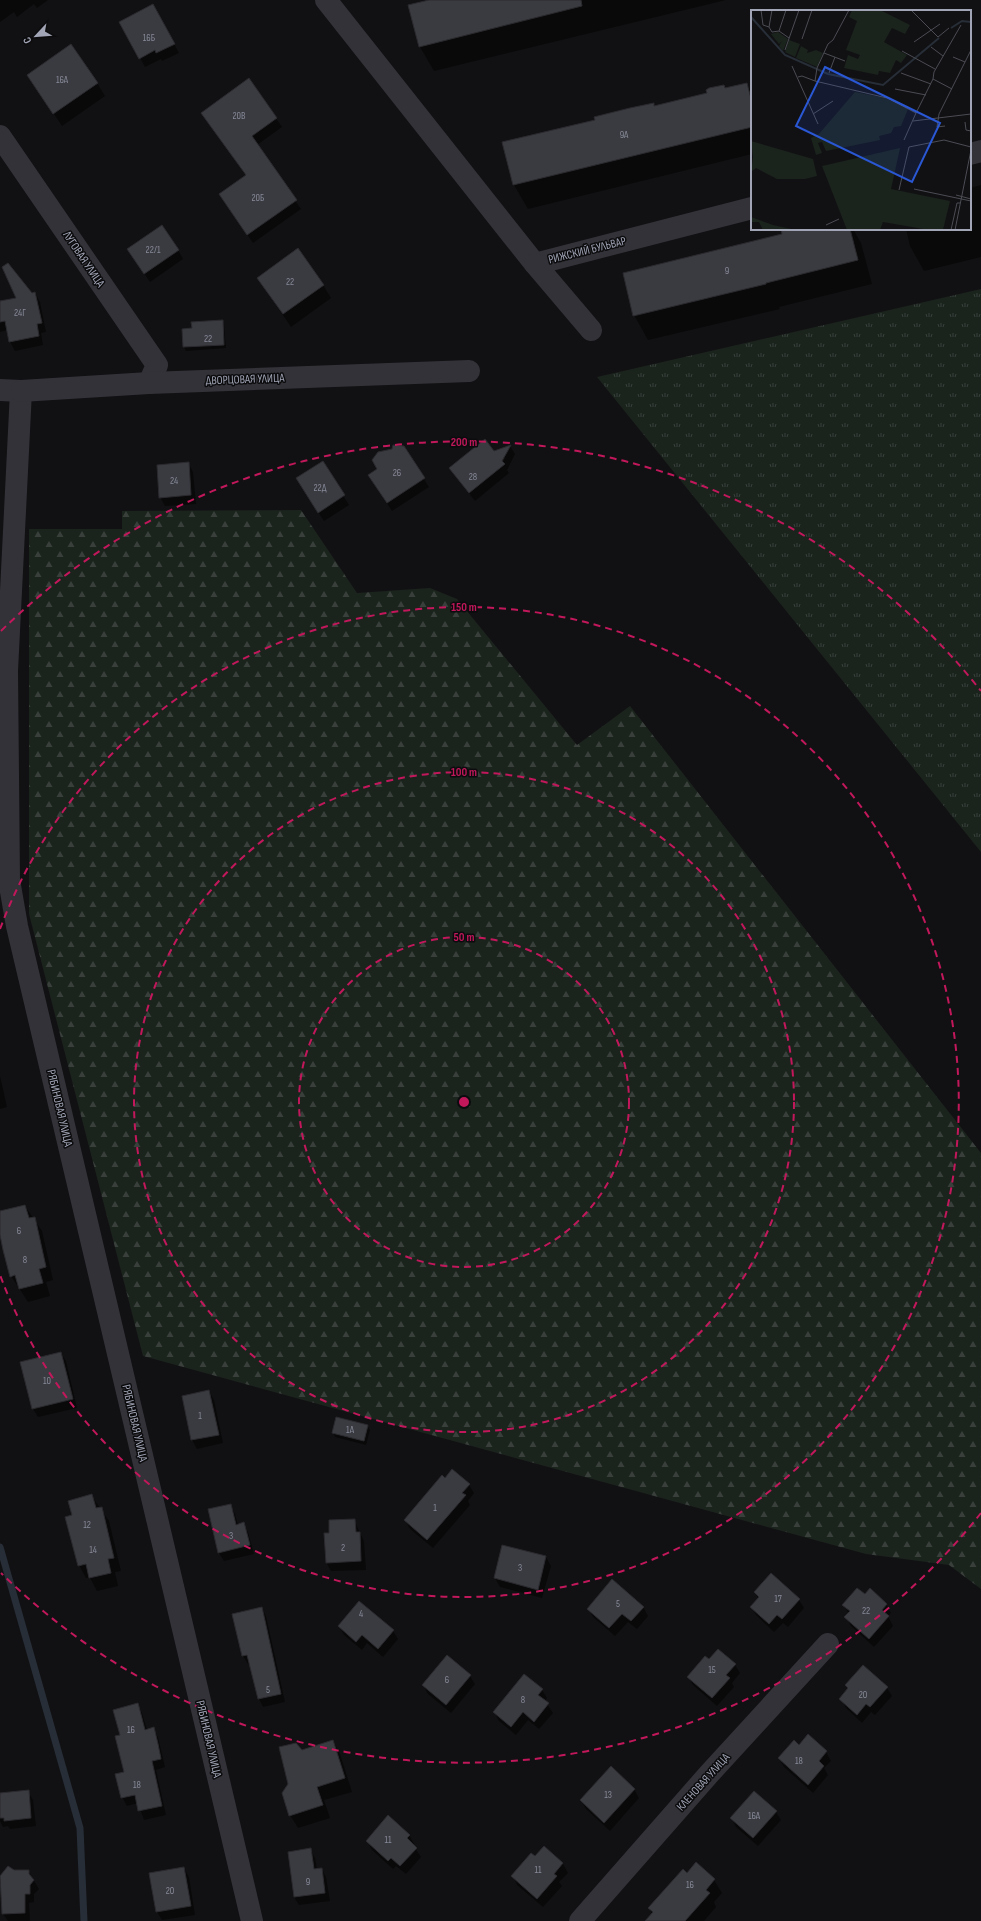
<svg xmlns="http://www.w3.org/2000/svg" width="981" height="1921" viewBox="0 0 981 1921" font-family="'Sofia Sans Condensed',sans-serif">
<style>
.grass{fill:url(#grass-tufts)}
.forest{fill:url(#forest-firs)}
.shadow{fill:#0007;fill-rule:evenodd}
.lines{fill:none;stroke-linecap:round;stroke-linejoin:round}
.stream{stroke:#272e37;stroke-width:7}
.building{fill:#3a3b41;stroke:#2b2b2f}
.minor{stroke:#323238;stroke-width:22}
.ring{fill:none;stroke:#c2185b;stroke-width:2;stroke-dasharray:7 5}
.labels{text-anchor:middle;stroke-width:3;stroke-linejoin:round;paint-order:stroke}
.number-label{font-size:10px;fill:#878a98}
.street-label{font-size:12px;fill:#a1a5b5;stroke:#0c0c0e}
.inset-river{fill:none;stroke:#272e37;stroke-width:2}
.inset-road{fill:none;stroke:#4b4c54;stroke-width:1}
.view{fill:#2a57d4;fill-opacity:0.15;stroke:#2a57d4;stroke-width:2}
.inset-edge{fill:none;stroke:#a1a5b5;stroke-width:2}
.centre{fill:#c2185b;stroke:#0c0c0e;stroke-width:2}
.ring-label{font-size:12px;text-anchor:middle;font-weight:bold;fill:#c2185b;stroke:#0c0c0e;stroke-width:3;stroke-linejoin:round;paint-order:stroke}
</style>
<defs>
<pattern id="grass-tufts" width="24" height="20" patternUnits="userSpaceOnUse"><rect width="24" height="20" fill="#1b231d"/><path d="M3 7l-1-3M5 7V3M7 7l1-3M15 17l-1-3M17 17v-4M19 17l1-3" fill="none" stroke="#39403c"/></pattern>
<pattern id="forest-firs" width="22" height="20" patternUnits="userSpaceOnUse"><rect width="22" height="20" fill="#1b231d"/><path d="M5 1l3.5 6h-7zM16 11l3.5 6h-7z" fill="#39403c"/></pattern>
</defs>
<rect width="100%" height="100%" fill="#111113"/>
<polygon class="grass" points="981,289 981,852 597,377"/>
<polygon class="forest" points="301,510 357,593 430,588 457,599 577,745 630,706 981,1153 981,1589 949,1565 866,1554 143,1356 29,914 29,529 122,529 122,511"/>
<g class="shadow">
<polygon points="0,0 48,0 37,8 34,4 17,17 14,12 0,22"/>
<polygon points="433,0 726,0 434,71 420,47 410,6"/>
<polygon points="158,14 179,53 162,61 161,59 145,67 121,23"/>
<polygon points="28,75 97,83 105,96 62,126"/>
<polygon points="249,80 282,127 257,145 301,209 253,243 220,195 246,176 203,113"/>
<polygon points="747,84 752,93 752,154 528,209 514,185 596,121 653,104 655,107"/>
<polygon points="981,185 981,257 924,271 910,246 906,229 970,229 970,188"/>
<polygon points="806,229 853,229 861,243 872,284 779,307 780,309 648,340 634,315"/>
<polygon points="178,250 183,259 150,282 133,257"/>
<polygon points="258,278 323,285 331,298 291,327"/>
<polygon points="35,293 40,302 46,332 41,333 43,345 15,351 10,342 7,330 0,332 0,304"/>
<polygon points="222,321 224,325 226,348 186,351 184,347 183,330 193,329"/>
<path d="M 510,446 L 515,454 L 507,470 L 509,473 L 475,501 L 450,468 ZM 503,458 L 505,458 L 501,466 L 499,465 Z"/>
<polygon points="403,447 429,487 392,511 374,484 378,470"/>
<polygon points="322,462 349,505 324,521 302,487"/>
<polygon points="188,463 193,472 196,504 165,506 160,497"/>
<polygon points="0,1076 7,1107 0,1109"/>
<polygon points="25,1206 42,1231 53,1280 46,1282 50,1296 28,1302 11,1276 0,1230 0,1226"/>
<polygon points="61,1353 66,1361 77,1408 38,1417 33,1409 22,1362"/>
<polygon points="209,1391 214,1400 223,1443 197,1449 192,1440 183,1397"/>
<polygon points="367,1426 370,1430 366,1445 335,1437 333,1432"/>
<polygon points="445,1479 469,1485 474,1493 468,1501 470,1505 433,1548 410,1529 405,1520"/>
<polygon points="91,1495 109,1521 121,1571 115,1572 118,1586 97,1591 90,1578 86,1578 79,1565 73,1516"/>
<polygon points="230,1505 235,1514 238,1525 244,1524 248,1532 254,1554 224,1561 219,1553"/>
<polygon points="354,1520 364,1541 366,1570 331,1571 326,1562 330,1534"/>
<polygon points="503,1546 546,1557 551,1566 542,1598 500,1587 495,1578"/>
<polygon points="755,1593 799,1600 804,1608 788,1627 783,1623 774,1632 756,1615 751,1607 759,1599"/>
<polygon points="865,1596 886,1604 891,1613 888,1616 893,1626 874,1647 851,1626 846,1617 849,1614 844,1605"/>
<polygon points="643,1607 648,1616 637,1629 628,1622 615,1636 593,1617 588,1609"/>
<polygon points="262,1608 266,1616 285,1702 263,1707 259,1699 250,1663 248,1664 243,1656 233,1615"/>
<polygon points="339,1626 393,1631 398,1639 383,1657 367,1643 362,1650 344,1635"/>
<polygon points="709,1661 735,1665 740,1673 732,1683 734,1687 717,1706 693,1685 688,1677"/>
<polygon points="470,1676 475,1684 451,1713 428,1694 423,1685"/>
<polygon points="846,1685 887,1688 892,1696 875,1715 871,1712 862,1723 846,1708 841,1699 849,1690"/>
<polygon points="542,1690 547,1698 545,1701 553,1713 539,1729 528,1720 516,1735 499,1721 494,1712"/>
<polygon points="137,1704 142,1713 147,1730 153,1729 158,1737 165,1767 156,1770 166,1815 144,1820 138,1803 127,1806 122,1797 125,1773 121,1735"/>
<polygon points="808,1736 826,1752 831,1761 824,1768 828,1775 813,1793 784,1767 779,1759 799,1746"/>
<polygon points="333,1741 340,1754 352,1792 324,1800 330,1818 298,1828 290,1815 290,1784 301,1751"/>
<polygon points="634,1789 639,1798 610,1831 586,1809 581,1800"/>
<polygon points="28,1792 33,1800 36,1826 10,1829 8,1826 3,1827 0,1821 0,1796"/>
<polygon points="754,1792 776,1812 781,1820 758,1846 736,1827 731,1818"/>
<polygon points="409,1835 414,1844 413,1845 421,1857 406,1874 396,1866 393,1869 372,1850 367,1841"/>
<polygon points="544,1847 563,1864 568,1873 559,1882 562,1886 543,1907 517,1885 513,1876 535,1858"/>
<polygon points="310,1849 315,1858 317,1869 322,1869 326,1877 330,1901 299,1905 294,1897"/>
<polygon points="184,1868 189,1877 195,1915 162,1920 157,1912 151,1874"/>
<polygon points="14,1871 28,1871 39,1889 34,1894 34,1902 29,1903 30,1921 8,1921 3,1914"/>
<polygon points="687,1874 714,1880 722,1893 714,1902 716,1907 704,1921 646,1921 652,1914 649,1908"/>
</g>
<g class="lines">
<polyline class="stream" points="0,1547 80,1828 84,1921"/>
</g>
<g class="building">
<polygon points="429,0 581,0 582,6 419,47 408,5"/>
<polygon points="153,4 175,44 156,53 155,50 139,59 119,22"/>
<polygon points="71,44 98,83 53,114 27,75"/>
<polygon points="249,78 277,118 252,136 297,200 247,235 219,194 246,175 201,113"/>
<polygon points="747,83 752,103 752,127 513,185 502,142 595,120 594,117 630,108 654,103 654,106 707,93 706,90 709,88 724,85 725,88"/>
<polygon points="162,225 179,250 144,274 127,249"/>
<polygon points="781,229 850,229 858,260 766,283 766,284 633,316 623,273 782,234"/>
<polygon points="298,248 324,285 283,314 257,278"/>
<polygon points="8,263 32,293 35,292 42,323 37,324 39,336 9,342 5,321 0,322 0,301 16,298 2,267"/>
<polygon points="223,320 224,345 183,347 182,329 192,328 191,322"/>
<polygon points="485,439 494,451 511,445 502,461 505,464 469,493 449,468"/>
<polygon points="393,445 404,446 425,478 387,503 368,475 377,469 372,460 378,452 392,449"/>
<polygon points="323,461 345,495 318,513 296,478"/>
<polygon points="189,462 191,495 159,498 157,465"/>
<polygon points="25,1205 29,1218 35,1217 46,1267 39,1269 43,1283 19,1289 15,1275 10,1277 3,1250 0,1235 0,1211"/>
<polygon points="61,1352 73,1399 32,1409 20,1362"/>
<polygon points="209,1390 219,1435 191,1440 182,1396"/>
<polygon points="336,1417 368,1425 364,1441 332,1433"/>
<polygon points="452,1469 470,1484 462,1493 466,1495 427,1540 404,1520 442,1475 445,1478"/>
<polygon points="92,1494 96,1508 102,1507 114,1558 108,1559 111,1573 89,1578 86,1564 78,1566 65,1517 72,1515 68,1501"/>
<polygon points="231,1504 236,1525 244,1522 250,1545 218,1553 208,1509"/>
<polygon points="355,1519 356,1532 360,1532 361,1561 326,1563 324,1533 329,1533 329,1520"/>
<polygon points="502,1545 546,1556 538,1590 494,1578"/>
<polygon points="771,1573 800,1599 782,1619 777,1615 769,1624 750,1607 759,1597 754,1592"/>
<polygon points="612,1579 644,1607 631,1621 622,1614 609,1628 587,1609"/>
<polygon points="857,1588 865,1594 870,1588 887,1604 882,1610 889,1616 869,1639 844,1617 850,1611 842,1605"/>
<polygon points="359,1601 394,1630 378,1649 362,1635 356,1642 338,1626"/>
<polygon points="262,1607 281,1694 258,1699 247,1655 242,1656 232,1614"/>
<polygon points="718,1649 736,1664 726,1675 730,1678 712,1698 687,1677 705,1656 709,1659"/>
<polygon points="447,1655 471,1675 446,1705 422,1685"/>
<polygon points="863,1665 888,1687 870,1707 866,1704 857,1715 839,1699 848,1688 845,1685"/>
<polygon points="524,1674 543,1689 538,1695 549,1703 534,1722 523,1712 511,1727 493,1712"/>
<polygon points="138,1703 145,1730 154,1727 158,1744 161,1759 152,1761 162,1806 138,1811 135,1795 121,1798 115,1774 124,1772 115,1736 120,1735 113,1710"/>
<polygon points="808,1734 827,1751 819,1761 824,1766 808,1785 778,1758 794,1740 799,1745"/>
<polygon points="333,1740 345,1778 317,1787 323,1805 289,1816 282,1793 288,1784 279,1747 296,1743 302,1750"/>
<polygon points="611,1766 635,1789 604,1823 580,1800"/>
<polygon points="29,1790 31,1818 4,1821 4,1818 0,1818 0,1793"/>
<polygon points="754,1791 777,1811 753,1838 730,1818"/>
<polygon points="388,1815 410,1835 407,1838 417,1848 400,1866 391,1858 388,1861 366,1841"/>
<polygon points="544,1846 563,1863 554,1874 557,1876 537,1899 511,1876 531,1853 535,1856"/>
<polygon points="311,1848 314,1869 322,1868 325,1893 294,1897 288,1852"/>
<polygon points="696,1862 715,1879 706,1890 710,1893 685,1921 645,1921 653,1912 648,1908 683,1869 687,1873"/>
<polygon points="8,1866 14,1870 29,1870 29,1874 34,1880 30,1885 30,1894 25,1894 25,1913 2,1914 0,1876"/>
<polygon points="184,1867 191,1906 156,1912 149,1873"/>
</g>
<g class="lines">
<g class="minor">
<polyline points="326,0 535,264 752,208"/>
<polyline points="0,136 157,365 149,383"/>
<polyline points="970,154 981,151"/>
<polyline points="535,264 591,330"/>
<polyline points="0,390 21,391 7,671 9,880 17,926 252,1921"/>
<polyline points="21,391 149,383 469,371"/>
<polyline points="580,1921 709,1774 828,1644"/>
</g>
</g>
<g class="ring">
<circle cx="464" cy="1102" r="165"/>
<circle cx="464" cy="1102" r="330"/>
<path d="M0 929A495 495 0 1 1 0 1275"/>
<path d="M981 1513A660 660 0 0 1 1 1573M1 631A660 660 0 0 1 981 691"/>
</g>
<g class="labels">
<g class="number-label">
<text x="149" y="41">16Б</text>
<text x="62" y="83">16А</text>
<text x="239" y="119">20В</text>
<text x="624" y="138">9А</text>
<text x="258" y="201">20Б</text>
<text x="153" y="253">22/1</text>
<text x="727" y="274">9</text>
<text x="290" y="285">22</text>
<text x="20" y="316">24Г</text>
<text x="208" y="342">22</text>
<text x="397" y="476">26</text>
<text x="473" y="480">28</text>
<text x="174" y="484">24</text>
<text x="320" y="491">22Д</text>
<text x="19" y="1234">6</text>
<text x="25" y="1263">8</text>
<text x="47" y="1384">10</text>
<text x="200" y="1419">1</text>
<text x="350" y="1433">1А</text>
<text x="435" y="1511">1</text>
<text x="87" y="1528">12</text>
<text x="231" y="1539">3</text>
<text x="343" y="1551">2</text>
<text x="93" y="1553">14</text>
<text x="520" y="1571">3</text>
<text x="778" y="1602">17</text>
<text x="618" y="1607">5</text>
<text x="866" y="1614">22</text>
<text x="361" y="1617">4</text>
<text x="712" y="1673">15</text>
<text x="447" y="1683">6</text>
<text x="268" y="1693">5</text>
<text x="863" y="1698">20</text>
<text x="523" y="1703">8</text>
<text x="131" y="1733">16</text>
<text x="799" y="1764">18</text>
<text x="137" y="1788">18</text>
<text x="608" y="1798">13</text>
<text x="754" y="1819">16А</text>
<text x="388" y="1843">11</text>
<text x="538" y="1873">11</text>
<text x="308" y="1885">9</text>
<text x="690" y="1888">16</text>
<text x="170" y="1894">20</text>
</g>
<g class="street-label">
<text transform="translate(587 250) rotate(-14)" y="4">РИЖСКИЙ БУЛЬВАР</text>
<text transform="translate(84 259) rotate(56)" y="4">ЛУГОВАЯ УЛИЦА</text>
<text transform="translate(245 379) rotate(-2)" y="4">ДВОРЦОВАЯ УЛИЦА</text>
<text transform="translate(60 1108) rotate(77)" y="4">РЯБИНОВАЯ УЛИЦА</text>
<text transform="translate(135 1423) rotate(77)" y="4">РЯБИНОВАЯ УЛИЦА</text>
<text transform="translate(209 1739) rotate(77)" y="4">РЯБИНОВАЯ УЛИЦА</text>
<text transform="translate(703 1782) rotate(-48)" y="4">КЛЕНОВАЯ УЛИЦА</text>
</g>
</g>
<g transform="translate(751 10)">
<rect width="220" height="220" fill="#111113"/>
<path d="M 0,131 L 62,149 L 66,166 L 54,169 L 26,169 L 5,158 L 0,162 L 2,147 ZM 149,138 L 140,179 L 199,191 L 192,220 L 178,220 L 132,212 L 129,220 L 96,220 L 71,156 ZM 0,207 L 22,215 L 45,220 L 12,220 L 8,212 L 0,212 Z" fill="#1b231d"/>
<path d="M 101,0 L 129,0 L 159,15 L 154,24 L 141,18 L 133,32 L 156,45 L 150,53 L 145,50 L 139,63 L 128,61 L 127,65 L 93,58 L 97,45 L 107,49 L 109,45 L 95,40 L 106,11 L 98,7 ZM 104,82 L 134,88 L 157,99 L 150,116 L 143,117 L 140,123 L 128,126 L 129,130 L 75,141 L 71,132 L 67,133 L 71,143 L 65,145 L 60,128 L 68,124 Z" fill="#1b231d"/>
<path d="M 27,22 L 37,29 L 32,41 L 28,36 L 31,31 L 28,34 L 20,24 ZM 38,30 L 49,34 L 44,47 L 34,42 ZM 50,36 L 57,40 L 56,43 L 65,40 L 72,43 L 66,57 L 45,48 Z" fill="#1b231d"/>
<path class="inset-river" d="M 0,7 L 34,45 L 77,64 L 132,75 L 188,28M 200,18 L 211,11 L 220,12"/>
<path class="inset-road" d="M 10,0 L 12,15 L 18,17 L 21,22 L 28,21 L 35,0M 98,0 L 82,30 L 77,34 L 66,58 L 64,71 L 136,88 L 165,103 L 182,69M 160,0 L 187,27 L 198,18M 18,17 L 21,0M 28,21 L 38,28M 51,29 L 61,0M 163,32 L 189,14M 180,37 L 192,46M 34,40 L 48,0M 151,41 L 184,59M 73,43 L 94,51M 202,47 L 214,52M 41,56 L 67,114M 78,63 L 84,47M 150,63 L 180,74M 47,67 L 51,66 L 64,71M 144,79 L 175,85M 201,79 L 182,69 L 183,62 L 210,15M 62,104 L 82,91M 162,111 L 220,104M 214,112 L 215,120 L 220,121M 194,116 L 186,117 L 188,104 L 220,40M 153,130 L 165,103M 163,179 L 220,191M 148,180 L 158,137 L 193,130 L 220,137M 205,185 L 220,189M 75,215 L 88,209M 200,220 L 206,193 L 209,193M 204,220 L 220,140"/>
<path class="view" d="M 74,57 L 189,113 L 161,172 L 45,116 Z"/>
<rect width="220" height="220" class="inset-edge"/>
</g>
<circle cx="464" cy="1102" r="6" class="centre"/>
<g class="ring-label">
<text x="464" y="446">200 m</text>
<text x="464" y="611">150 m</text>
<text x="464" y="776">100 m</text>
<text x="464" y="941">50 m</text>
</g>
<g transform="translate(36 36) rotate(244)" stroke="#0c0c0e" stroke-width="3" paint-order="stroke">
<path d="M0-3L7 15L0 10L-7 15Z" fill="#a1a5b5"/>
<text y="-6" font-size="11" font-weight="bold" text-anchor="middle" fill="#a1a5b5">С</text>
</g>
</svg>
